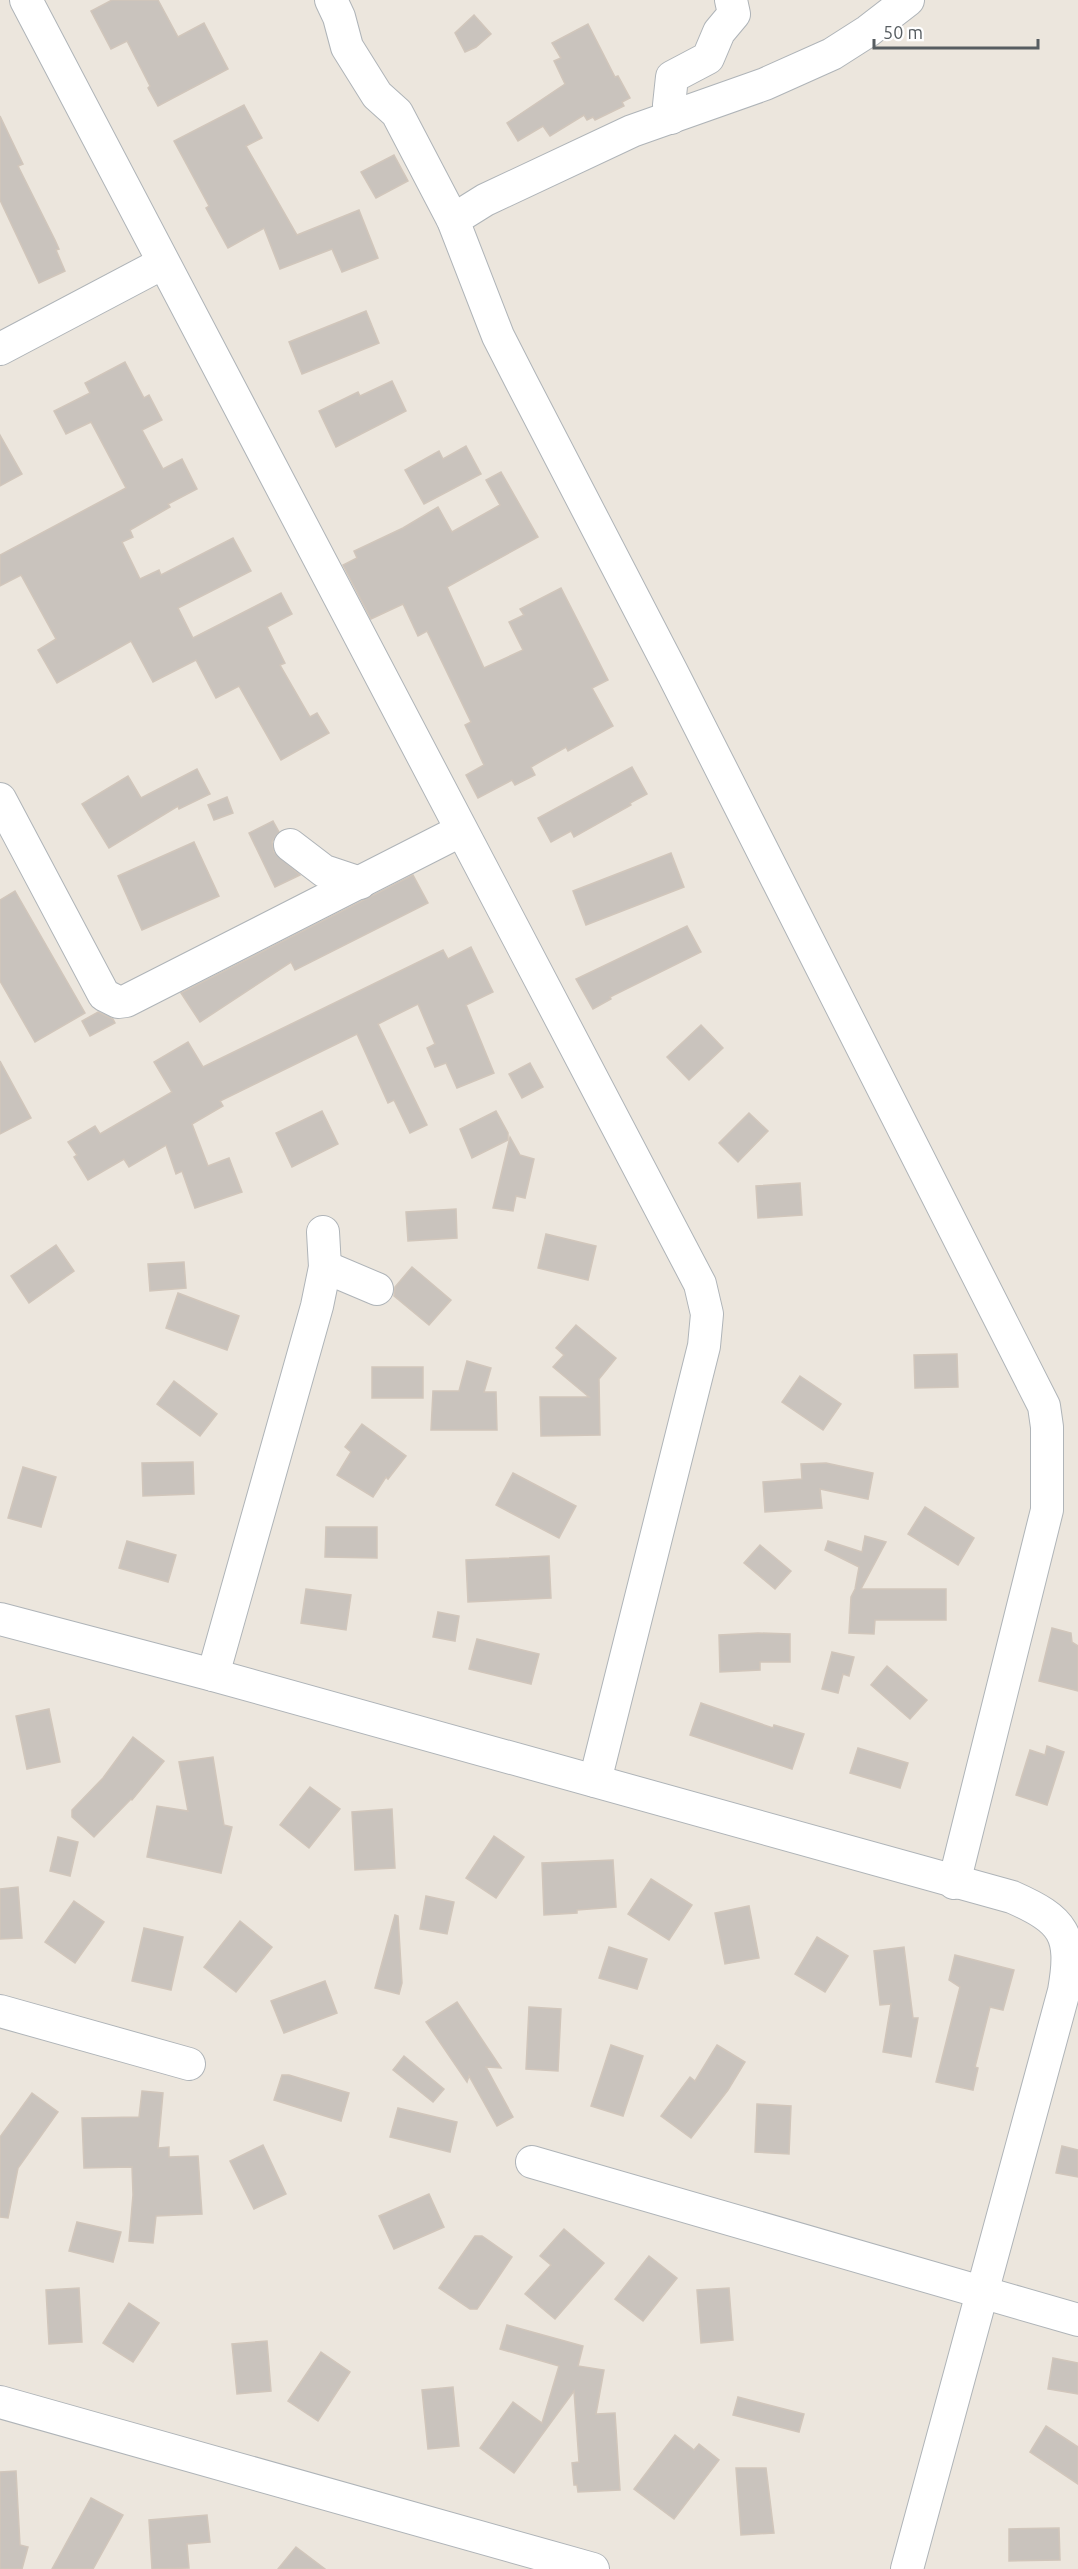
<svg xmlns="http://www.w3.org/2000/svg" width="1078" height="2569" viewBox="0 0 1078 2569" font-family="Ubuntu,sans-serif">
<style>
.building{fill:#c9c3bd;stroke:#d1c6bb;stroke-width:1.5}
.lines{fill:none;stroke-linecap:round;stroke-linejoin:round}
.minor-casing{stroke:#afb4b8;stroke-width:34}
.minor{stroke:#fff;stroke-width:32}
</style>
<rect width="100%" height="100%" fill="#ece6dd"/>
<g class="building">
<polygon points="112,0 158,0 178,37 204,23 228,69 158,106 148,88 150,86 127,41 111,49 91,11"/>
<polygon points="474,15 491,34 476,47 465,52 455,33"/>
<polygon points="588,24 615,77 618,76 630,98 622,102 624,106 595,120 593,117 587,120 584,115 550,136 543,126 518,141 507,123 565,84 554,61 561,58 552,43"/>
<polygon points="244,105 262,138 246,146 297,235 359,210 378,258 342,272 332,249 280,269 264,228 228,248 206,208 209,206 174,141"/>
<polygon points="0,116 23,164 18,166 55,240 59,249 56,250 65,271 39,283 0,200"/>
<polygon points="394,155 408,181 376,198 361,172"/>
<polygon points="366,311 379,343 302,374 289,342"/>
<polygon points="125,362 144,398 149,395 162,420 142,430 163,469 182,459 197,489 168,504 170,507 130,530 133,537 122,542 140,579 159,570 161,575 233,538 251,571 178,608 193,638 281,593 292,614 267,627 285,663 280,665 310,717 317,713 329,733 281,760 239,686 216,698 196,660 153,682 131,641 57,683 38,650 56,639 21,575 0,586 0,555 126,488 91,422 66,434 54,411 90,393 85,383"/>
<polygon points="392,381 406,411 336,447 319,411 358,392 360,396"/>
<polygon points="0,435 22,474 0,486"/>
<polygon points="466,446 481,474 424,504 405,470 439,451 443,459"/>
<polygon points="501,472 538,537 447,587 484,668 523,650 509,622 524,615 520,609 561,588 608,680 592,688 613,726 568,751 566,747 531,767 535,775 515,785 512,780 478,798 466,775 484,765 465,725 471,722 427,631 418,636 403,604 371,619 343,565 357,558 354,551 403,528 438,507 452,532 500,505 486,480"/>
<polygon points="632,767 647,794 630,803 631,805 574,837 571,831 551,842 538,818"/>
<polygon points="197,769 210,794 179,809 178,806 109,848 82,804 128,776 141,798"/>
<polygon points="227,797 233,813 214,820 208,805"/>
<polygon points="273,821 279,832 272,842 274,852 300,875 275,887 249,833"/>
<polygon points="194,842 219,896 142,930 118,876"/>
<polygon points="671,853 684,887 586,925 573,891"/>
<polygon points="413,875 428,903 295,970 291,962 200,1022 181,993"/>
<polygon points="15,891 85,1013 35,1042 0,981 0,900"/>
<polygon points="687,926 701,952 610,997 611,999 593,1009 576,979"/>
<polygon points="471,947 493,992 466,1005 494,1073 457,1088 446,1063 435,1067 427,1048 435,1044 418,1004 378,1024 427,1125 410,1133 394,1100 388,1103 357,1034 220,1101 223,1106 192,1124 208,1166 229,1158 242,1192 195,1208 182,1171 176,1174 166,1145 129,1167 124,1159 88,1180 74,1157 77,1155 68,1142 95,1126 100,1134 172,1092 154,1062 188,1042 203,1067 443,950 448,959"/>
<polygon points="98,1012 113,1019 115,1023 90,1036 82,1021"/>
<polygon points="701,1025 723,1048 689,1080 667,1057"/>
<polygon points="0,1061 31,1118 0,1134"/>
<polygon points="530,1063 543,1087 522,1098 509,1074"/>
<polygon points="322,1111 338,1144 292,1167 276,1133"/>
<polygon points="496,1111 508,1133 508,1140 472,1158 460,1129"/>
<polygon points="749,1113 768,1131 738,1162 719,1143"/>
<polygon points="510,1137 520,1155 534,1159 525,1198 516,1196 513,1211 493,1208"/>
<polygon points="800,1183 802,1215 758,1218 756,1186"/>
<polygon points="456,1209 457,1238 408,1241 406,1212"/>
<polygon points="546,1234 596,1246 588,1280 538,1268"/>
<polygon points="56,1245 74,1271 29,1303 11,1276"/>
<polygon points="184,1262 186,1288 150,1291 148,1264"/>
<polygon points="412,1267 451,1300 429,1325 394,1296 395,1287"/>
<polygon points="178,1293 239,1316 227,1350 166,1328"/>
<polygon points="576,1325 616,1358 599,1379 600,1435 541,1436 540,1397 589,1397 553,1367 564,1355 556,1348"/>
<polygon points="957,1354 958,1387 915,1388 914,1355"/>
<polygon points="467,1361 491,1368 484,1392 496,1392 497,1430 431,1430 433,1391 459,1391"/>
<rect x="372" y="1367" width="51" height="31"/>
<polygon points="800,1376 841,1404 823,1430 782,1402"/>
<polygon points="174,1381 217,1414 200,1436 157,1404"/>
<polygon points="362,1424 406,1456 388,1479 386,1477 373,1497 337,1475 351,1452 345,1447"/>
<polygon points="193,1462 194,1494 143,1496 142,1463"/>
<polygon points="826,1463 873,1473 868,1499 820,1489 822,1508 765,1512 763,1482 802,1479 801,1464"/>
<polygon points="23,1467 56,1477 41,1527 8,1518"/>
<polygon points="513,1473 576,1506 559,1538 496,1505"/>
<polygon points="925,1507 974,1538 958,1565 908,1534"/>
<polygon points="326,1527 377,1527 377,1558 325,1557"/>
<polygon points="865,1536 886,1542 861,1589 946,1589 946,1620 875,1620 874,1634 849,1633 851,1597 855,1589 859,1567 825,1550 828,1541 862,1552"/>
<polygon points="127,1541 176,1555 168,1582 119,1568"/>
<polygon points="760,1545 791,1571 775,1589 744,1563"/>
<polygon points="549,1556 551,1598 468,1602 466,1560"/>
<polygon points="306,1589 351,1595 346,1630 301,1623"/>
<polygon points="438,1612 459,1616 455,1641 433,1637"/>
<polygon points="1052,1628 1071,1633 1072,1642 1078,1646 1078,1691 1039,1681"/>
<polygon points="758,1633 790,1634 790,1662 760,1662 760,1670 720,1672 719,1635"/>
<polygon points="477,1639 539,1654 531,1684 469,1669"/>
<polygon points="832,1652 854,1657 849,1676 843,1674 838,1693 822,1689"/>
<polygon points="887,1666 927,1700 910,1719 871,1685"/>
<polygon points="701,1703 773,1728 774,1725 804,1734 792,1769 690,1735"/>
<polygon points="49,1709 60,1762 27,1769 16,1716"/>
<polygon points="133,1737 164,1761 132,1800 131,1799 94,1837 72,1817 72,1810 103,1778"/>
<polygon points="1047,1746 1064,1752 1047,1805 1016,1795 1030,1750 1045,1755"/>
<polygon points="858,1748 908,1763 900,1788 850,1773"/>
<polygon points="213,1757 224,1825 232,1827 221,1873 147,1857 157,1806 188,1811 179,1762"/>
<polygon points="310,1787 340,1809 309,1848 280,1825"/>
<polygon points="392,1809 395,1868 355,1870 352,1812"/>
<polygon points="494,1836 524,1857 496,1898 466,1878"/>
<polygon points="58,1837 78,1842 70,1876 50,1871"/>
<polygon points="613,1860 616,1907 577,1910 577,1913 544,1915 542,1863"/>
<polygon points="651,1879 692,1905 669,1940 628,1914"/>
<polygon points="18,1887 22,1938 0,1939 0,1889"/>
<polygon points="426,1896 454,1902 447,1934 420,1929"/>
<polygon points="74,1901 104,1922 75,1963 45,1942"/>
<polygon points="749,1906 759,1958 725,1964 715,1913"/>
<polygon points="395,1915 398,1916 402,1983 399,1994 375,1988"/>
<polygon points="240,1921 272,1947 236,1992 204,1967"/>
<polygon points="144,1928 183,1937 171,1990 132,1981"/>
<polygon points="817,1937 848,1956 825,1992 795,1974"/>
<polygon points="609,1947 647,1959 637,1989 599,1978"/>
<polygon points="904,1947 913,2018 918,2018 911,2057 883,2052 891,2004 880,2005 874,1951"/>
<polygon points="955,1955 1014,1970 1003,2010 990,2007 975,2067 978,2068 973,2090 936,2082 960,1987 949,1980"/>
<polygon points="325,1981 337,2013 284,2033 271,2001"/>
<polygon points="457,2002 501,2068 486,2067 513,2117 497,2126 469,2076 467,2082 426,2022"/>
<polygon points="529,2007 561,2009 558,2071 526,2069"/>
<polygon points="611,2045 643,2056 623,2116 591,2106"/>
<polygon points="717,2045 745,2062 728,2090 691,2138 661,2116 690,2077 695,2081"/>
<polygon points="404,2056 444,2089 433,2102 393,2070"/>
<polygon points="282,2075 289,2075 349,2093 341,2121 274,2100"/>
<polygon points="142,2091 163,2093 158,2148 169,2147 169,2157 198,2156 202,2214 156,2216 153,2243 129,2241 133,2195 132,2167 84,2168 82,2118 139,2117"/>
<polygon points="32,2093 58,2112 18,2168 8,2218 0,2217 0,2137"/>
<polygon points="757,2104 791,2106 789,2154 755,2152"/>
<polygon points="398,2108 457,2122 450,2152 390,2137"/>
<polygon points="263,2145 286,2194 254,2209 230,2161"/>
<polygon points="1062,2146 1078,2150 1078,2177 1056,2173"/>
<polygon points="429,2194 444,2227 394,2249 379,2216"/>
<polygon points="77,2222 121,2232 113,2262 69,2251"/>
<polygon points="564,2229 604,2263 555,2319 525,2294 551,2265 540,2256"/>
<polygon points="475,2236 482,2236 512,2257 477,2309 470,2309 439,2288"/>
<polygon points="649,2256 677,2278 643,2321 615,2299"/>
<polygon points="79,2288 82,2342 49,2344 46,2290"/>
<polygon points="729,2288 733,2340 701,2343 697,2290"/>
<polygon points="129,2303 159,2323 133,2362 103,2343"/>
<polygon points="507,2325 583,2346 578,2366 604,2370 596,2414 615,2413 620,2490 578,2492 577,2485 574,2485 572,2463 579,2462 574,2391 514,2473 480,2448 513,2402 542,2423 559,2366 500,2349"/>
<polygon points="267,2341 271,2391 237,2394 232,2344"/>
<polygon points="321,2352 350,2372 318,2421 288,2401"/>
<polygon points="1053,2358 1078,2363 1078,2394 1048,2389"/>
<polygon points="453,2387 459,2446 428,2449 422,2390"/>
<polygon points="738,2397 804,2414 799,2432 733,2415"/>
<polygon points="1046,2426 1078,2447 1078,2484 1030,2452"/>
<polygon points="675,2435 694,2450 699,2444 719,2460 674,2519 634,2489"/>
<polygon points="736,2468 766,2468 774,2533 741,2535"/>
<polygon points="16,2471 20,2545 28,2547 22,2569 0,2569 0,2472"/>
<polygon points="91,2498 123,2515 93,2569 52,2569"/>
<polygon points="207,2515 210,2542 187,2544 189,2568 152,2569 149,2520"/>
<polygon points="1059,2528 1060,2560 1009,2561 1009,2529"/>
<polygon points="296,2547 325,2569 278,2569"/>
</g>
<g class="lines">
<g class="minor-casing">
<g id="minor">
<polyline points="26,0 700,1284 707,1314 704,1346 595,1781"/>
<polyline points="331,0 339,17 347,47 377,95 397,113 453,220 498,336 522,383 672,672 1044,1406 1047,1427 1047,1510 954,1883"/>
<polyline points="671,118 669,105 672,77 708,58 719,32 734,14 731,0"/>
<polyline points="453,220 485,200 632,131 765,84 832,54 868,31 908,0"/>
<polyline points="0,349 163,263"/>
<polyline points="0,799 104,995 118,1002 126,1001 460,831"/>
<polyline points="290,845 324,871 360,883"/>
<polyline points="325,1267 377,1289"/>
<path d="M 0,1619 L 213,1675 L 1012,1897 C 1064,1920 1074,1934 1064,1991 L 907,2569"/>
<polyline points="213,1675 317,1306 325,1267 323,1232"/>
<polyline points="0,2011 189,2064"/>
<polyline points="532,2162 1078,2320"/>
<polyline points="0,2402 593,2569"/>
</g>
</g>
<use href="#minor" class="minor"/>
</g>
<path d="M874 39v9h164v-9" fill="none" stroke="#575d61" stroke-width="3"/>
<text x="883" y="39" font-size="18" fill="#575d61" stroke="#ffffff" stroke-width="4.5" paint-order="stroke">50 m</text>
</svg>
